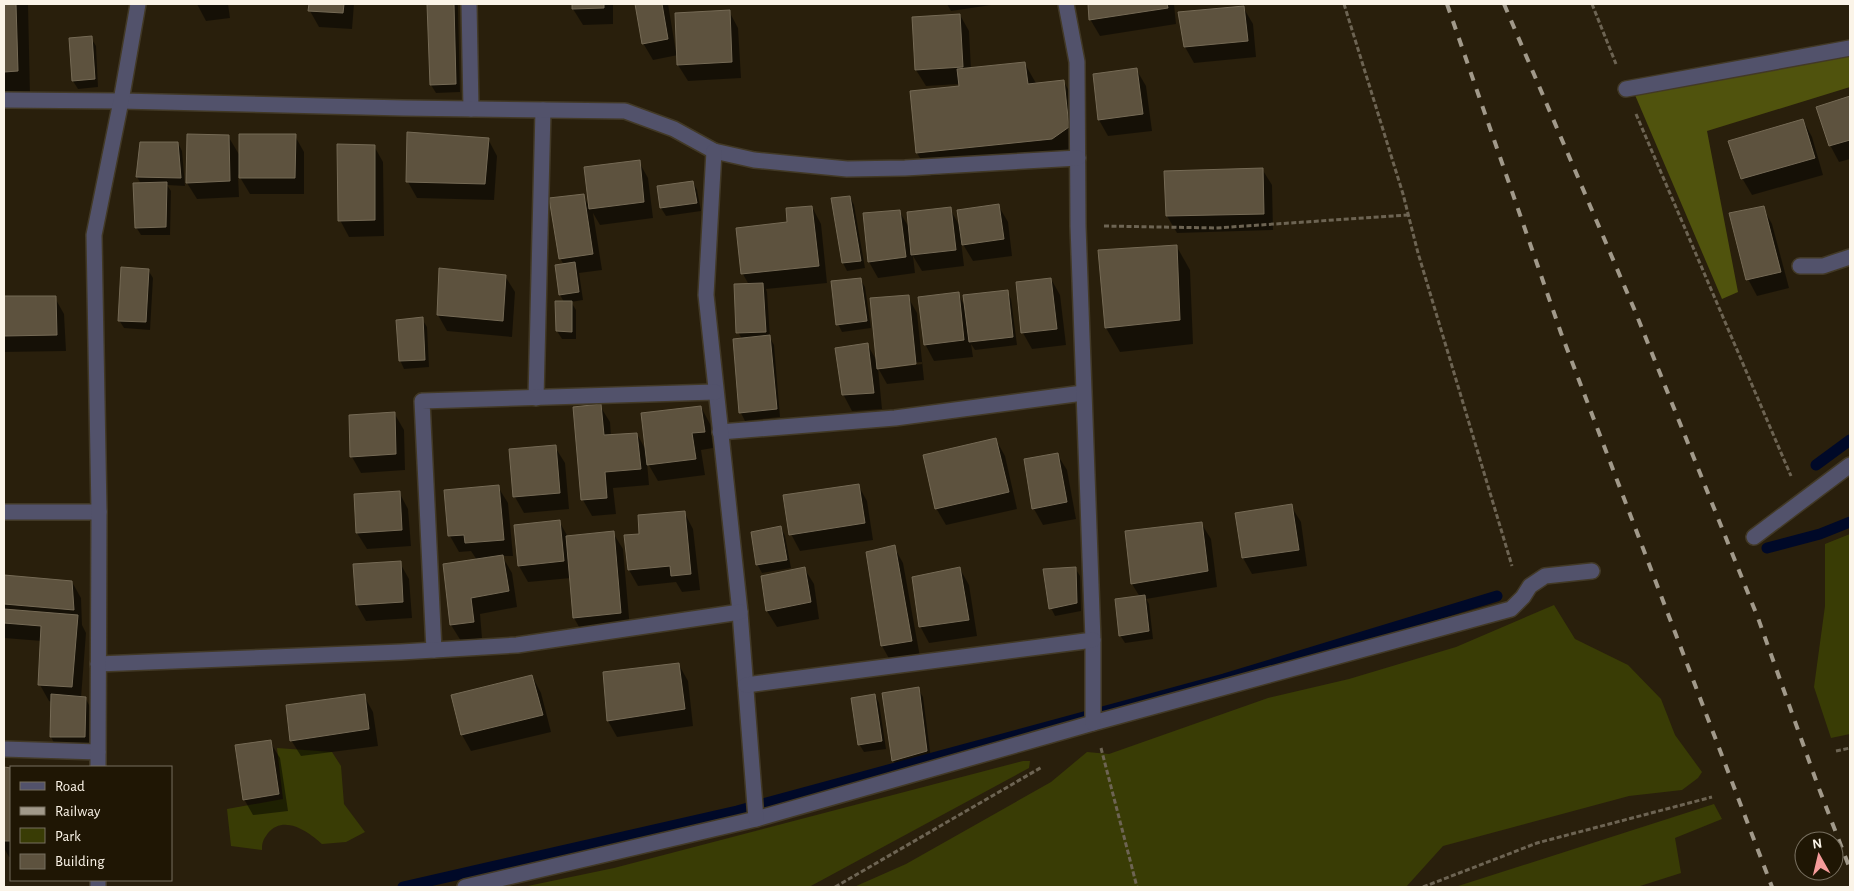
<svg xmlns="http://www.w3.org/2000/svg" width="1854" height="891" viewBox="0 0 1854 891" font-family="'Alegreya Sans',sans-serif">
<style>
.green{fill:#393c05}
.forest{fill:#50530d}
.shadow{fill:#0007;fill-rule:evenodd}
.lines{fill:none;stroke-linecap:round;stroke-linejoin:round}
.stream{stroke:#000928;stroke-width:11}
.building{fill:#5d523e;stroke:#756a55}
.service-casing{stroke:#423926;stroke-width:18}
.minor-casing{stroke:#423926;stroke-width:18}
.path{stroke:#6d6453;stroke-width:3;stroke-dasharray:5 2.5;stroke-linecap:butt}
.service{stroke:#52526b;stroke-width:15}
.minor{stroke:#52526b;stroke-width:15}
.rail{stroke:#a1998a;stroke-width:4;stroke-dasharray:9 9;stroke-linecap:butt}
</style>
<rect width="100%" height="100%" fill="#291f0c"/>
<g class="green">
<polygon points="1850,534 1850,734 1831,738 1814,687 1825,606 1825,544"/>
<polygon points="1554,605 1575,639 1628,665 1661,699 1675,735 1702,772 1698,778 1682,790 1629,796 1443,846 1406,887 854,887 906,864 1051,782 1087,752 1109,754 1268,698 1349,679 1456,647"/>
<path d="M 277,748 L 332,752 L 341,766 L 344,804 L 365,832 L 346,842 L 322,844 C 309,832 284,814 268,833 C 263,840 262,842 262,850 L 231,846 L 227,809 L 283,799 Z"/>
<polygon points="1023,761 1030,761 1029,768 809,887 523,887 614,868"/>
<polygon points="1714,804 1722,819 1675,838 1681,873 1637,887 1455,887"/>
</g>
<polygon class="forest" points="1850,55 1850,87 1707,131 1738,292 1722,299 1635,95"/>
<g class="shadow">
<polygon points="4,4 28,4 30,95 4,95"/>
<polygon points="197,4 228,4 230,18 206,21"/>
<polygon points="310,4 354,4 352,29 319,27 310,11"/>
<polygon points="428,4 457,4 458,6 460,92 436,93 431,85"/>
<polygon points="573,4 613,4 613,24 583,25 573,9"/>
<polygon points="637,4 668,4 676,52 729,11 738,28 741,78 688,81 678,65 678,55 653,60 643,43"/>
<polygon points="947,4 998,4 951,11"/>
<polygon points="1089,4 1174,4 1176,24 1100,36 1090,19"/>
<polygon points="1243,7 1253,24 1256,57 1194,63 1185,47"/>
<polygon points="960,15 969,31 971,69 1025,64 1037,85 1064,82 1077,105 1082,151 1066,163 931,176 917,153 960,87 960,84 926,86 916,70 913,18"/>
<polygon points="91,38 96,46 98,87 78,89 73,81"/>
<polygon points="1136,69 1146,86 1152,131 1108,136 1099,120"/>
<polygon points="1850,98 1850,159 1839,162 1830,145 1817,108"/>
<polygon points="1803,120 1812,137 1823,175 1752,195 1742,178"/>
<polygon points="228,136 240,156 295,136 304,152 304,194 250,194 238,174 239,197 197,199 187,183"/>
<polygon points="488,139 497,156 494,200 417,198 408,182"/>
<polygon points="178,143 182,151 185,186 167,185 171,191 170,235 141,235 136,227 141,184 137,177"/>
<polygon points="374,146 383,162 384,236 349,237 340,220"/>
<polygon points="639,162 648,178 653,218 600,225 593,213 602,270 579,273 583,300 571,302 576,310 576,339 562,339 557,331 557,302 564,302 560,295 564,265 560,258 583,195 590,208"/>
<polygon points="1262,169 1272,185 1273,230 1177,233 1167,216 1166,172"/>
<polygon points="693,182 697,190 701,211 666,216 661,208 659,187"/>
<polygon points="850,197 854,205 865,268 847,271 843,263"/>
<polygon points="998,205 1008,222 1012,256 973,261 961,241 964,266 922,271 913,256 915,273 878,278 869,262 899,211 910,229 950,209 961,228"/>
<polygon points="812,207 821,224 827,283 766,289 767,292 770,338 774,345 780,417 745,421 741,413 734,340 742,339 738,332 749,285 743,274 738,229 788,223"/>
<polygon points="1763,208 1772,224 1789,288 1757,296 1748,279"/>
<polygon points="1177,247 1190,270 1193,344 1120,352 1106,328 1100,252"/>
<polygon points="148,270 153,278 150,330 124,328 119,320"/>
<polygon points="505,276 515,292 512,337 447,331 438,315"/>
<polygon points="860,279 865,287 871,328 842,332 838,324"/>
<polygon points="1051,279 1060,295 1066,345 1032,349 1023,333"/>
<polygon points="1007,291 1011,299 1017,345 975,350 971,344 973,357 934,361 925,344 958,294 966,308"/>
<path d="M 908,297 L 917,313 L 924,380 L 887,384 L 878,368 L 882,409 L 852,411 L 843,394 L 867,344 L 877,361 ZM 922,362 L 922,364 L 883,369 L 883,366 Z"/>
<polygon points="4,298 55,298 64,314 66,351 4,352"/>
<polygon points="422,319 427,327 429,367 404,369 400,360"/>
<polygon points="600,406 610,422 611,436 637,434 647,452 701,407 710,424 713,448 701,450 705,475 658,481 647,462 649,485 613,488 616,514 592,516 583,500"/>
<polygon points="394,413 404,430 405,470 361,473 352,457"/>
<polygon points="996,440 1005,456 1017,509 946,525 936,508"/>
<polygon points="555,447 565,463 569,509 524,513 515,497 510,450"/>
<polygon points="1057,454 1067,470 1076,519 1043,525 1034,509"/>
<polygon points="858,485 867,501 873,540 800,551 791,534"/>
<polygon points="498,487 508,503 513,556 502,556 512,573 517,607 480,614 482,638 461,641 451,625 477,560 471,551 459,552 450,536 446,491"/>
<polygon points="399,492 408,509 411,546 367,549 357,533"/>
<polygon points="1291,506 1301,522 1307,566 1252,574 1243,558"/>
<polygon points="684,512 693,529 700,590 682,592 676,582 638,586 629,570 641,535"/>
<polygon points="559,521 568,537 613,533 623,549 630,629 583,634 574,618 571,578 528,582 519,566"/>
<polygon points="1201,523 1211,539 1217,587 1146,599 1149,604 1153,639 1125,643 1120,635 1140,597 1132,584"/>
<polygon points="781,527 785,536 791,568 762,573 757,564"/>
<polygon points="894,547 903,563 920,657 891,662 882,646"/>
<polygon points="400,563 409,579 412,618 366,621 357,605 354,566"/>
<polygon points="804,568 814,584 819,619 777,627 767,611"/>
<polygon points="1075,568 1080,576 1081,611 1055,616 1051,608"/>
<polygon points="960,569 969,585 977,636 929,643 920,626"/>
<polygon points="4,576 72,582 81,598 82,625 86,633 81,698 86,699 90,707 89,745 55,745 51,737 52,702 49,701 40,685 42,641 4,638"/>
<polygon points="679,665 688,681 693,726 617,737 608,721"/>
<polygon points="532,676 541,693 551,732 471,751 462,735 452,696"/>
<polygon points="918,689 923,697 931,759 898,768 893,760"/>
<polygon points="875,695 879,703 886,749 864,752 859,744"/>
<polygon points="364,696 373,712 378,746 301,756 291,740"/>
<polygon points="270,742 280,758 288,811 253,815 244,799"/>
<polygon points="4,768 11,769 11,857 9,857 4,848"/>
</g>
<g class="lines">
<g class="stream">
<polyline points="1816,465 1850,440"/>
<polyline points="1767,548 1820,534 1850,522"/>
<polyline points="403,887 737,811 1224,679 1497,596"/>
</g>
</g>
<g class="building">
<polygon points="4,4 16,4 18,71 4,72"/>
<polygon points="309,4 344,4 343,13 308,11"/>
<polygon points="427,4 454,4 456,84 430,85"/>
<polygon points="572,4 604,4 604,8 572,9"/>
<polygon points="635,4 662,4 668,39 642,44"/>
<polygon points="1088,4 1167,4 1168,8 1089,20"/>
<polygon points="1244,6 1248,41 1184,47 1178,12"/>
<polygon points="730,10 732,62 677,65 675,13"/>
<polygon points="960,14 963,67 915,70 912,17"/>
<polygon points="92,36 95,79 72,81 69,38"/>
<polygon points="1025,62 1028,84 1064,80 1069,127 1052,139 916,153 910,91 959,86 957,69"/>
<polygon points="1137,68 1143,114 1098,120 1093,74"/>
<polygon points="1850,96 1850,140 1829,146 1816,107"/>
<polygon points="1803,119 1815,158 1741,179 1728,141"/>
<polygon points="407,132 489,138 485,184 406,182"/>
<polygon points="187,134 229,135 230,181 186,183"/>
<polygon points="239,134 296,134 295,178 239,178"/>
<polygon points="140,142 178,142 181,178 136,177"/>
<polygon points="337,144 375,145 375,220 338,221"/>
<polygon points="640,160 644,202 589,209 584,167"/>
<polygon points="1263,168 1264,214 1166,216 1164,171"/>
<polygon points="693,181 697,203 660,208 657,186"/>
<polygon points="167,182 166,227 135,228 133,183"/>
<polygon points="584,194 593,254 559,259 549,198"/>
<polygon points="850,196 861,261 842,263 831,198"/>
<polygon points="999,204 1004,239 962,245 957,210"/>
<polygon points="812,206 819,266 741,274 736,228 787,222 786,208"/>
<polygon points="1764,206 1781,272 1746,280 1729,213"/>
<polygon points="951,207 956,250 911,255 907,212"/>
<polygon points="900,210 906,257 868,262 863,213"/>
<polygon points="1177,245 1180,320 1105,328 1098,250"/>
<polygon points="575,262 579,292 559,295 555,265"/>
<polygon points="121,267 149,269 146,322 118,321"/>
<polygon points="439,268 506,275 503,321 437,315"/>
<polygon points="861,278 867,321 836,325 831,281"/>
<polygon points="1051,278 1057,329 1021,333 1016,282"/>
<polygon points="763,283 766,332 736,333 734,284"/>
<polygon points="1008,290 1013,337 969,342 963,295"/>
<polygon points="959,292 964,340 924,345 918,297"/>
<polygon points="909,295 916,364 877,369 870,298"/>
<polygon points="4,296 56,296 57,335 4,336"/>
<polygon points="555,301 572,301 572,332 556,331"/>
<polygon points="423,317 425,360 399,361 396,320"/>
<polygon points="770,335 777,409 739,413 733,339"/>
<polygon points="868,343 874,393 842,395 835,348"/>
<polygon points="601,404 604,435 637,433 641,469 605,472 607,498 581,500 573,407"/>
<polygon points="701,406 705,432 692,433 696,459 647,465 641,413"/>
<polygon points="395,412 396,454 350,457 349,415"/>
<polygon points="996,438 1009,492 935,509 923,455"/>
<polygon points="556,445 560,493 513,497 509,449"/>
<polygon points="1058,453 1067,502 1032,509 1024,459"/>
<polygon points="859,484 865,523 789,535 783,495"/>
<polygon points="499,485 504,540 465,543 464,535 448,536 444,490"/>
<polygon points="400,491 402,530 356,533 354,494"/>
<polygon points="1292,504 1299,550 1242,558 1235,513"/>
<polygon points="685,511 691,574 671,576 670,566 628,570 624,535 639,534 638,515"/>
<polygon points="560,520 564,561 518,566 514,525"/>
<polygon points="1202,522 1208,571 1131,584 1125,531"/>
<polygon points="781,526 787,560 756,565 751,532"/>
<polygon points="614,531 621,613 573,618 566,536"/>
<polygon points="895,545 912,641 881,646 866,552"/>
<polygon points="503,555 509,591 471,598 474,622 450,625 443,564"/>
<polygon points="401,561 403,602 356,605 353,564"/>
<polygon points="805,567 811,602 766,611 761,576"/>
<polygon points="960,567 969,620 919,627 912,577"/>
<polygon points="1076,567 1077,603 1049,609 1043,569"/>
<polygon points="4,575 72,581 74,610 4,604"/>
<polygon points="1145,595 1149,631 1119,636 1115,599"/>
<polygon points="4,609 78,615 72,687 38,685 41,626 4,623"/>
<polygon points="679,663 685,709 607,721 603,672"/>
<polygon points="532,675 543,715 461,735 451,695"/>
<polygon points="919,687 927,751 892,761 882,693"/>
<polygon points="51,694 86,697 85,737 50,737"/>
<polygon points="365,694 369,729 290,741 286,705"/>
<polygon points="875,694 882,741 858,745 851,698"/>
<polygon points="271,740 279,794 243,800 235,745"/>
<polygon points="4,767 11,768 11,841 4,841"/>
</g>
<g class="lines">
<g class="service-casing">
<g id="service">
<polyline points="469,4 471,109"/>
<polyline points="1626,89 1850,48"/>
<polyline points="1800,266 1823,266 1850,257"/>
<polyline points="536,398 543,110"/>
<polyline points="720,432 895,418 1083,393"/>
<polyline points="1754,537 1850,465"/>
<polyline points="4,749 98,752"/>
<polyline points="465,887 756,819 1093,723 1511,609 1523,597 1530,586 1545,576 1592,571"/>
</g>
</g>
<g class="minor-casing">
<g id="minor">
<polyline points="1066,4 1077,62 1078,226 1093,640 1093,723"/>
<polyline points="4,100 121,101 403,108 625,111 674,129 714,151 754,160 847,169 905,168 1078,158"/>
<polyline points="714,151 706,295 740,612 756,819"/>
<polyline points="4,512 99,512"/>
<polyline points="434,650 422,401 715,392"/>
<polyline points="98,664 401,652 517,645 740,612"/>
<polyline points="746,685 1093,640"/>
<polyline points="98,767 99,512 94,235 121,101 138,4"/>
<polyline points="98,887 98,880"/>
</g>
</g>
<g class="path">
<polyline points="1344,4 1403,194 1418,253 1512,566"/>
<polyline points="1592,4 1616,64"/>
<polyline points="1636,114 1791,476"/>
<polyline points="1104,226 1216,228 1408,215"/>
<polyline points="1101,748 1137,887"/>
<polyline points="1836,751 1850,748"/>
<polyline points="835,887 1042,767"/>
<polyline points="1423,887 1537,843 1712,797"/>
</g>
<use href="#service" class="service"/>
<use href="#minor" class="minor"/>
<g class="rail">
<polyline points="1447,4 1561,333 1772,887"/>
<polyline points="1504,4 1635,311 1758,618 1818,786 1850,869"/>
</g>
</g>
<rect width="1854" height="891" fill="none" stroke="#fbf4e8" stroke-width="10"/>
<rect x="10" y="766" width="162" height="115" fill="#1f1604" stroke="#776f5f"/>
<rect x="20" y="782" width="25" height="8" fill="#52526b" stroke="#776f5f"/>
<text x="55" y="791" font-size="15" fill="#fbf4e8">Road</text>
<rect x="20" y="807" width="25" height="8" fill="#a1998a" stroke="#776f5f"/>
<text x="55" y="816" font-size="15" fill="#fbf4e8">Railway</text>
<rect x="20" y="828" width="25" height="15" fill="#393c05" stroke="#776f5f"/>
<text x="55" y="841" font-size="15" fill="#fbf4e8">Park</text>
<rect x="20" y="854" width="25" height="15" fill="#5d523e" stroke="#776f5f"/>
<text x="55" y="866" font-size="15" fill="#fbf4e8">Building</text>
<g transform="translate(1819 856) rotate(352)"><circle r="24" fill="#1f1604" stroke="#776f5f"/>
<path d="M0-4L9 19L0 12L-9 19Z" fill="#f59b9a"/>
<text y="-8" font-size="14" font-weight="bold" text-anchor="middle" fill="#fbf4e8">N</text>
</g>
</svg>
